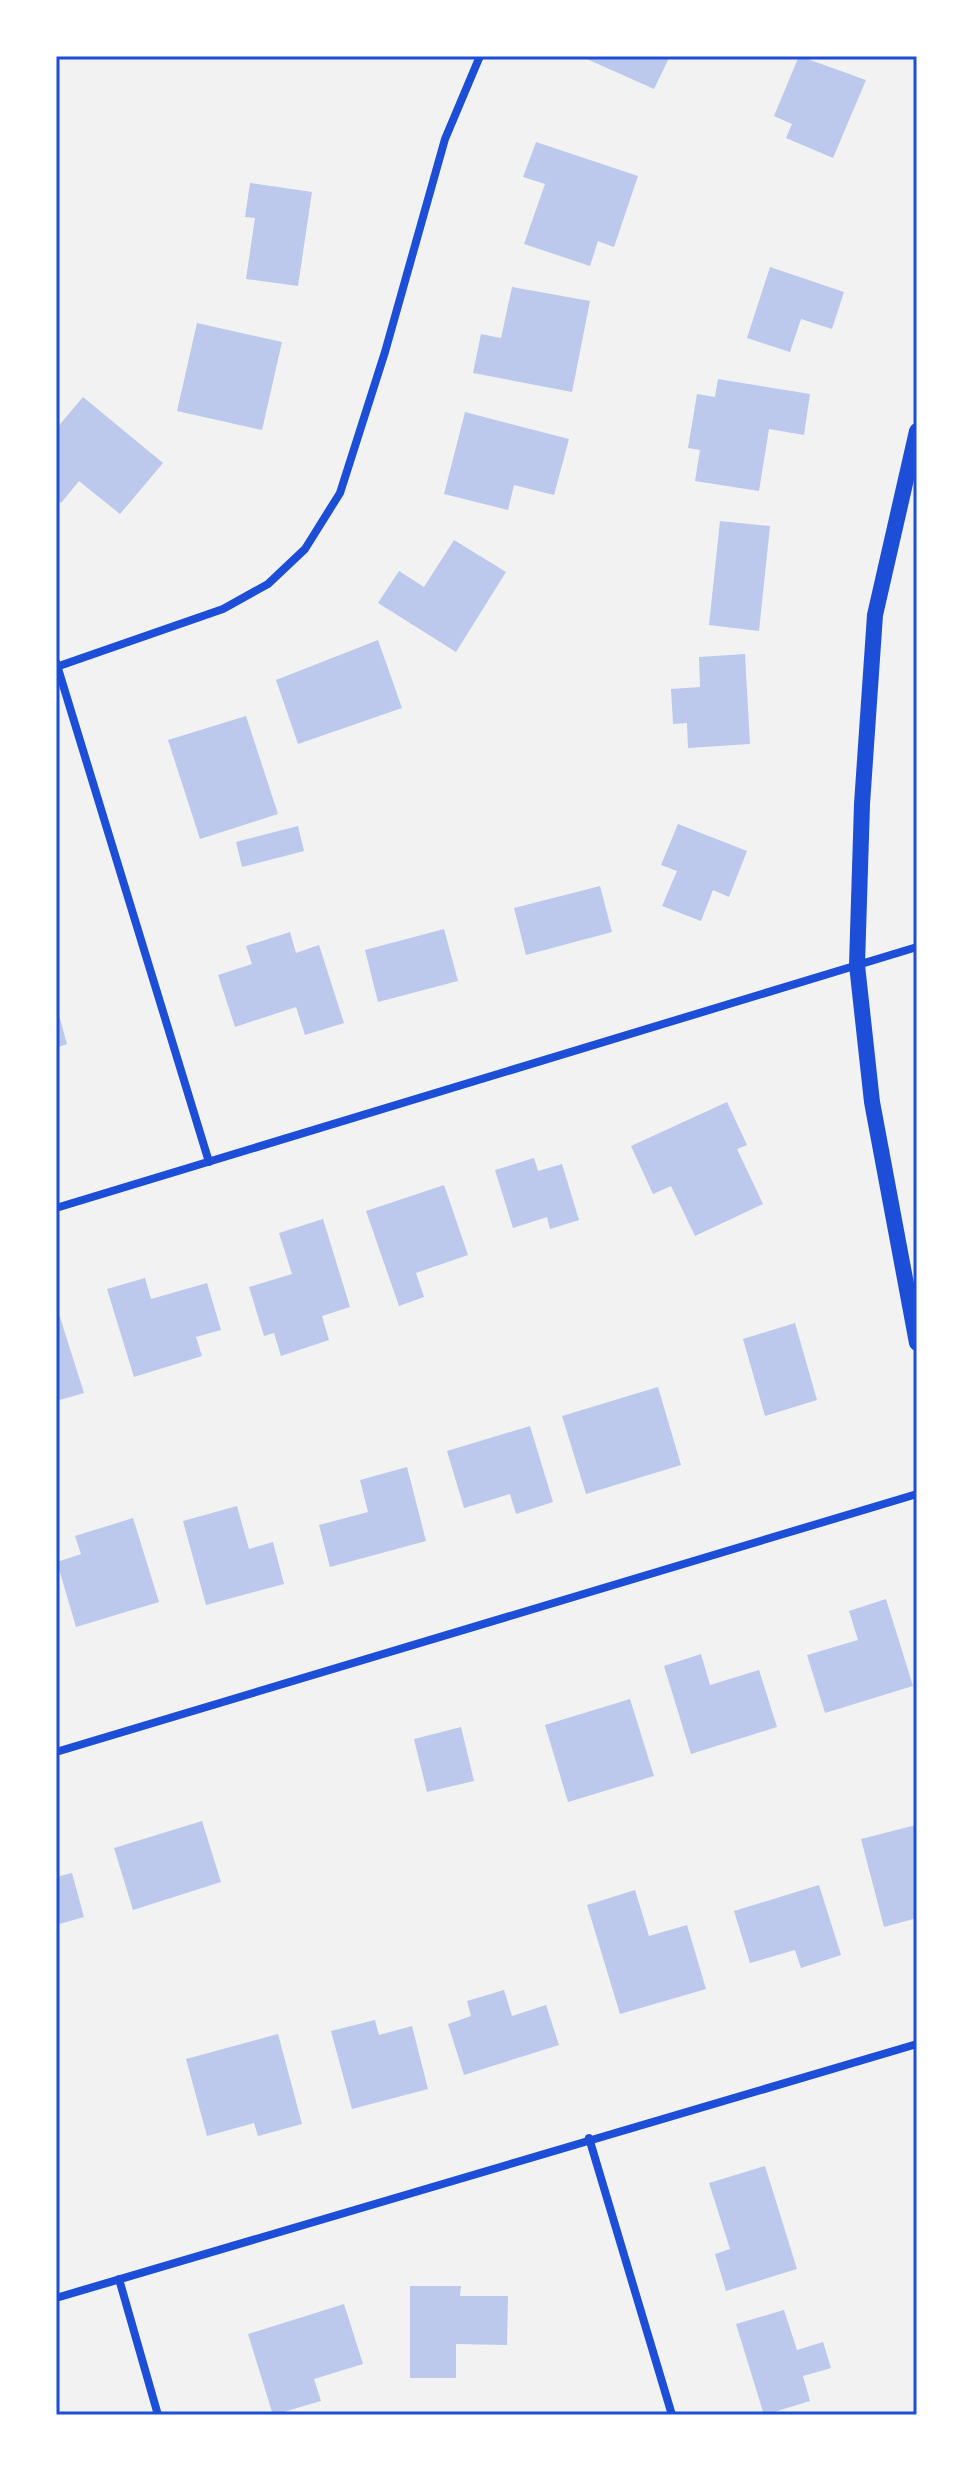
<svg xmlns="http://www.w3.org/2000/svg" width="973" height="2471" viewBox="0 0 973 2471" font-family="Bitter,serif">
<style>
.building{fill:#bdc9ec}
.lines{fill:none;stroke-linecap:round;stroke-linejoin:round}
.minor{stroke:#1d4ed8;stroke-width:8}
.secondary{stroke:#1d4ed8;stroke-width:16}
.neatline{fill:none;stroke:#1d4ed8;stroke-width:3}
</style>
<rect width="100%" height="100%" fill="#f2f2f2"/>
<g class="building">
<polygon points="580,56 670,56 654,89"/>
<polygon points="799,56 866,80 833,158 786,138 792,124 774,116"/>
<polygon points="536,142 638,176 614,247 598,241 590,266 524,244 545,184 523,177"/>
<polygon points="250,183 312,192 298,286 246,279 255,218 245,217"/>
<polygon points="770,267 844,292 832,329 801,319 790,352 747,338"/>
<polygon points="512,287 590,301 572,392 473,373 481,334 501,338"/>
<polygon points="197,323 282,342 262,430 177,411"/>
<polygon points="718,379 810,394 804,435 769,429 759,491 695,481 700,450 688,448 697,394 715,397"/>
<polygon points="83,397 163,463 120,514 79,481 61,503 56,499 56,429"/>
<polygon points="465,412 569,439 554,495 514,485 508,510 444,494"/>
<polygon points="720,521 770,526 759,631 709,625"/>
<polygon points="454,540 506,572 456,652 378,603 399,571 424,587"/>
<polygon points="378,640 402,708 298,744 276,680"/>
<polygon points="745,654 750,744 688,748 687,723 673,724 671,689 700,687 699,657"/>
<polygon points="246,716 278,814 200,839 168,740"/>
<polygon points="678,824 747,851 729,897 713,890 701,921 662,906 677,871 661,865"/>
<polygon points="298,826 304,851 242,867 236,842"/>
<polygon points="600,886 612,932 526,955 514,908"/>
<polygon points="444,929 458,981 378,1002 365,950"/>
<polygon points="290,932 296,953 319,945 344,1023 305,1035 296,1007 235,1027 218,975 252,964 246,946"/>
<polygon points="57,1008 67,1044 56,1048 56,1009"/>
<polygon points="727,1102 747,1145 737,1149 763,1204 695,1236 671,1186 653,1194 631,1146"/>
<polygon points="534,1158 538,1171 562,1164 579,1220 550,1229 547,1217 513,1228 495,1170"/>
<polygon points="444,1185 468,1255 416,1273 424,1297 399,1306 366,1211"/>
<polygon points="323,1219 350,1307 322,1316 329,1340 281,1356 274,1333 264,1336 249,1287 292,1274 279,1233"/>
<polygon points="145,1278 151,1299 207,1283 221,1330 196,1337 202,1356 134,1377 107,1289"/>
<polygon points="59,1314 84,1393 56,1401 56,1315"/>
<polygon points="795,1323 817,1400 765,1416 743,1339"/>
<polygon points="658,1387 681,1465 586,1494 562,1416"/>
<polygon points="530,1426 553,1502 516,1514 510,1494 464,1508 447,1451"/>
<polygon points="407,1467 426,1541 330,1567 319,1525 368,1512 360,1480"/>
<polygon points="237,1506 249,1549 273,1542 284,1584 206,1605 183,1521"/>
<polygon points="133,1518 159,1602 76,1627 57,1562 81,1554 75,1536"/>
<polygon points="886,1599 913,1686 825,1713 807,1655 858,1640 849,1611"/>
<polygon points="701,1654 710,1685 759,1670 777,1727 691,1754 664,1666"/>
<polygon points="630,1699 654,1776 568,1802 545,1725"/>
<polygon points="461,1727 474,1781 427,1792 414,1739"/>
<polygon points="202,1821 221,1882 133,1910 114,1848"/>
<polygon points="916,1825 917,1918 884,1927 861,1839"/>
<polygon points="72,1873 84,1917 56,1925 56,1877"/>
<polygon points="819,1885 841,1955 801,1968 795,1950 750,1963 734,1911"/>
<polygon points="635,1890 649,1936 687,1925 706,1989 620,2014 587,1905"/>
<polygon points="504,1990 512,2016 546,2005 559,2045 464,2075 448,2024 471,2016 467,2001"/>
<polygon points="375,2020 379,2035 412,2026 428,2089 352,2109 331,2031"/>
<polygon points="278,2034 302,2124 258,2136 254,2123 207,2136 186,2059"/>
<polygon points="765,2166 797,2269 726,2291 715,2254 730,2249 709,2183"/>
<polygon points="410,2286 461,2286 460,2296 508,2296 507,2345 456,2344 456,2378 410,2378"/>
<polygon points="344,2304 363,2364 314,2379 321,2401 273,2415 248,2334"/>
<polygon points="784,2310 797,2350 823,2342 831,2368 803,2376 810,2401 764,2415 736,2324"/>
</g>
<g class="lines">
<g class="minor">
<polyline points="56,662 209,1162"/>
<polyline points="59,666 223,609 268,584 305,549 340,493 385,352 445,139 480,56"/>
<polyline points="56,1208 917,947"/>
<polyline points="56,1752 917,1494"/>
<polyline points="589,2138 672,2415"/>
<polyline points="119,2279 158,2415"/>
<polyline points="56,2298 917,2044"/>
</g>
<polyline class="secondary" points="917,431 875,615 862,804 857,965 872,1102 917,1343"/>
</g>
<rect width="973" height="2471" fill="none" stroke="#ffffff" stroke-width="116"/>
<rect x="58" y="58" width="857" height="2355" class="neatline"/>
</svg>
